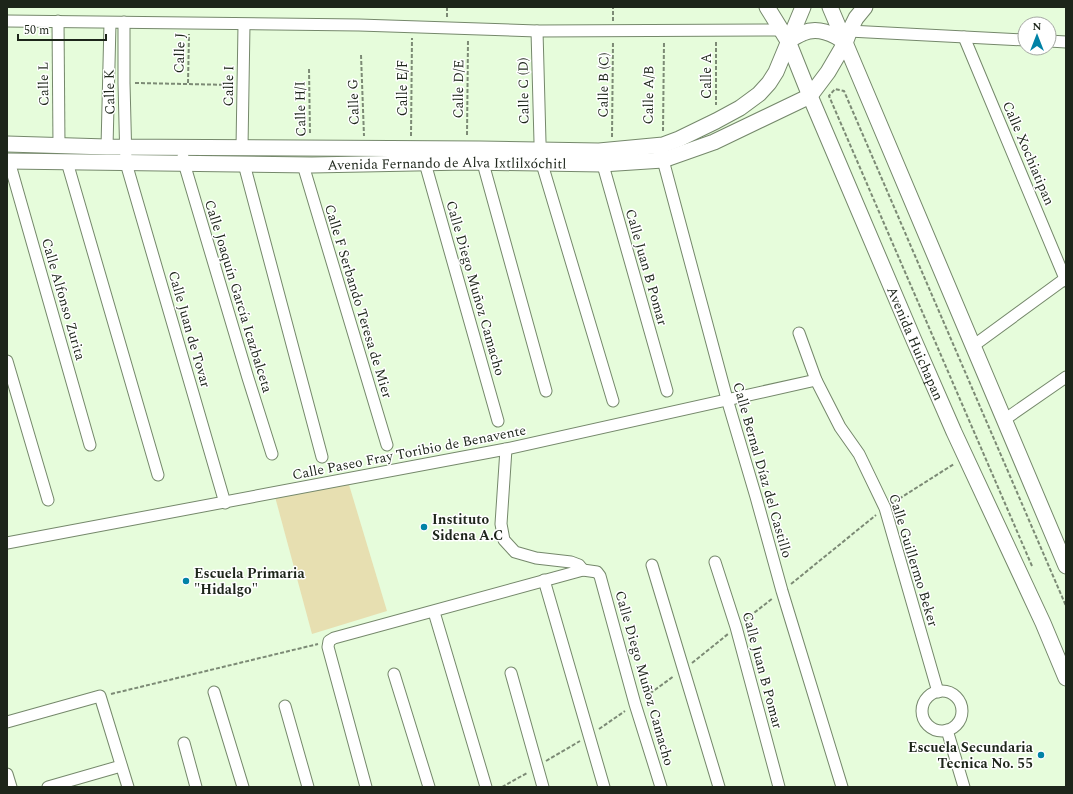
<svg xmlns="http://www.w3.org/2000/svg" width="1073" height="794" viewBox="0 0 1073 794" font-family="Spectral,serif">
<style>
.grass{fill:#e7dfb1}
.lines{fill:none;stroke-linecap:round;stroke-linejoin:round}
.street-casing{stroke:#75886b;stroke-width:13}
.secondary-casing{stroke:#75886b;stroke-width:17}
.path{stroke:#7c8a75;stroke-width:2;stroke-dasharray:4 2;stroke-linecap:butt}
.street{stroke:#fff;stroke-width:11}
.secondary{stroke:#fff;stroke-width:15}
.poi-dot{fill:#0182a6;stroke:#fff;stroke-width:1.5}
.labels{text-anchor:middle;stroke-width:3;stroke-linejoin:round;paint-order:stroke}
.street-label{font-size:14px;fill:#1d251a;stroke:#fff}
.poi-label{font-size:14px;font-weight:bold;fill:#1d251a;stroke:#fff;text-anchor:start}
</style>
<rect width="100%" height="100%" fill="#e6fcdb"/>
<polygon class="grass" points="347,478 387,611 312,634 274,493"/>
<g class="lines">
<g class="street-casing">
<g id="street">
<polyline points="7,21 359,25 537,31 782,30"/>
<polyline points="58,21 59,146"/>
<polyline points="124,22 124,83 126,163 225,503"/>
<polyline points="537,31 540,142 542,164 613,401"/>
<polyline points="849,31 1025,40"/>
<polyline points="964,37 1066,281"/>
<polyline points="1049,41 1066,42"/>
<polyline points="107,147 110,23"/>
<polyline points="242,147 244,25"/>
<polyline points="663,153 663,160 727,399 756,497 782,591 842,787"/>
<polyline points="481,156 546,391"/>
<polyline points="183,157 184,163 248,378 272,454"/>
<polyline points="601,158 667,391"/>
<polyline points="9,161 90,445"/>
<polyline points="67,162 158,475"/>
<polyline points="425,163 498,421"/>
<polyline points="244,164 322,457"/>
<polyline points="303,165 387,445"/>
<polyline points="799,333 816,380 840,427 859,454 885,508 938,692"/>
<polyline points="973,346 1066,278"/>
<polyline points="7,361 48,500"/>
<polyline points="1004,420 1066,377"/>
<polyline points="506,449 501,524 504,540 515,552 536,558 571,562 579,565 583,570"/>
<polyline points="7,543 506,449 816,380"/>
<polyline points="715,562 736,627 779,787"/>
<polyline points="652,565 719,787"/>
<polyline points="544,580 604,787"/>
<polyline points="434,612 486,787"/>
<polyline points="511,673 543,787"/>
<polyline points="394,674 429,787"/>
<circle cx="942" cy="711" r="20"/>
<polyline points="214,692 243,787"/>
<polyline points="285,706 308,787"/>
<polyline points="7,722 100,696 128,787"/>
<polyline points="947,730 964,787"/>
<polyline points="184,743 196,787"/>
<polyline points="7,774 11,787"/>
<polyline points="48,787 121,766"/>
<polyline points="366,787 328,647 329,641 334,638 583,570 597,572 600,576 635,704 661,787"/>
</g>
</g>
<g class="secondary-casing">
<g id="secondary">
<path id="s1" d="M 767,7 L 788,41 L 810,96 L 913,338 L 954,432 L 1043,623 L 1066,678"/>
<polyline points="830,7 1066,566"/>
<path d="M 788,41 C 793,38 798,35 803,33 C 817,27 834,33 845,43"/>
<polyline points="7,144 107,147 480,149 599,151 663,145 679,139 716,121 740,108 759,94 769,83 776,72 803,7"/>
<path id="s2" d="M 7,161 L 312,165 L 466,162 L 602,164 L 663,160 L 714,142 L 810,96 L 828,72 L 845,43 L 850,30 L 856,18 L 865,7"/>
</g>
</g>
<g class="path">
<polyline points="447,17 447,7"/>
<polyline points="613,21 613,7"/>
<polyline points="716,42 716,105"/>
<polyline points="361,55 364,136"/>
<polyline points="309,69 310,135"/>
<polyline points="135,83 232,85"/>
<polyline points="188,83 189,34"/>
<polyline points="663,131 664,42"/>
<polyline points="467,135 468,40"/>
<polyline points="411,136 412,38"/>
<polyline points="612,137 613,41"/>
<polyline points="894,502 954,464"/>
<polyline points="1032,566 829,96 835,89 844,91 1066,606"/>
<polyline points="791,584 876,515"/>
<polyline points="745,620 773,598"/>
<polyline points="692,663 728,634"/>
<polyline points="111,694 318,644"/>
<polyline points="645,697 674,676"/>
<polyline points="599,729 625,711"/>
<polyline points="546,761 580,741"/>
<polyline points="502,787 527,773"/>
</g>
<use href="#street" class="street"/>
<use href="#secondary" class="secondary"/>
</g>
<g class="poi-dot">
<circle cx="424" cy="527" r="4"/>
<circle cx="186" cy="581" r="4"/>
<circle cx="1041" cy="755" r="4"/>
</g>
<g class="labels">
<g class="street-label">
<text transform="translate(179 53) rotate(-88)" y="5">Calle J</text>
<text transform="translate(706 76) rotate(-90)" y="5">Calle A</text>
<text transform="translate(43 84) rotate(-91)" y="5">Calle L</text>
<text transform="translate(603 85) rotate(-89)" y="5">Calle B (C)</text>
<text transform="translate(228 86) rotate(-89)" y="5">Calle I</text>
<text transform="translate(402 88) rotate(-90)" y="5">Calle E/F</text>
<text transform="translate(458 89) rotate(-89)" y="5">Calle D/E</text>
<text transform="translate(523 91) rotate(-91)" y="5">Calle C (D)</text>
<text transform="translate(109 92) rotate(-91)" y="5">Calle K</text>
<text transform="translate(648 95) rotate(-89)" y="5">Calle A/B</text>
<text transform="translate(353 102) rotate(-92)" y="5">Calle G</text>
<text transform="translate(300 109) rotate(-91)" y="5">Calle H/I</text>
<text transform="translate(1029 153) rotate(67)" y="5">Calle Xochiatipan</text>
<text dy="5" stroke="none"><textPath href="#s2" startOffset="440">Avenida Fernando de Alva Ixtlilxóchitl</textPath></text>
<text transform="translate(647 267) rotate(74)" y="5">Calle Juan B Pomar</text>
<text transform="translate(476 288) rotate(74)" y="5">Calle Diego Muñoz Camacho</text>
<text transform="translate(239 296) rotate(73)" y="5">Calle Joaquín García Icazbalceta</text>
<text transform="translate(64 299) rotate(74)" y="5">Calle Alfonso Zurita</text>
<text transform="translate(359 301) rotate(73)" y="5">Calle F Serbando Teresa de Mier</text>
<text transform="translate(190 329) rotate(74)" y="5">Calle Juan de Tovar</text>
<text dy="5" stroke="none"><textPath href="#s1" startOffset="368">Avenida Huichapan</textPath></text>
<text transform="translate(409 452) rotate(-11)" y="5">Calle Paseo Fray Toribio de Benavente</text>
<text transform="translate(763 470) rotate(74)" y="5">Calle Bernal Díaz del Castillo</text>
<text transform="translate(914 560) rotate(73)" y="5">Calle Guillermo Beker</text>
<text transform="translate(763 670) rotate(75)" y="5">Calle Juan B Pomar</text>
<text transform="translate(645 678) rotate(74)" y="5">Calle Diego Muñoz Camacho</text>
</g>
<g class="poi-label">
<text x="432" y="524">Instituto<tspan x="432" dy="16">Sidena A.C</tspan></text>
<text x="194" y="578">Escuela Primaria<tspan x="194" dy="16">"Hidalgo"</tspan></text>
<text x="1033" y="752" text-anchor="end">Escuela Secundaria<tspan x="1033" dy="16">Tecnica No. 55</tspan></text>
</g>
</g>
<rect width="1073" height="794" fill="none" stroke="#1d251a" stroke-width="16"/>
<g transform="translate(1037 36)"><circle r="19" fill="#ffffff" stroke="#a5a8a3"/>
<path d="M0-3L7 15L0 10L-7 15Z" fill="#0182a6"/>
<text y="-6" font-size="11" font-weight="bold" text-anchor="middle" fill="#1d251a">N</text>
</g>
<path d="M18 34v6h88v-6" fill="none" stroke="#1d251a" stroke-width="2"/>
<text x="24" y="34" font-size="12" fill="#1d251a" stroke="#ffffff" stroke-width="3" paint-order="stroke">50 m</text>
</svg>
